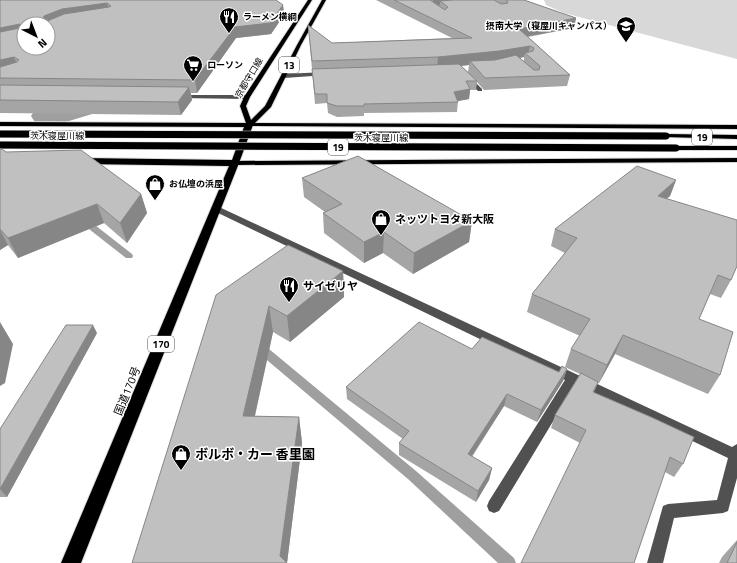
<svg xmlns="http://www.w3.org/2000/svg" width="737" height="563" viewBox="0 0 737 563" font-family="'Titillium Web','Noto Sans JP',sans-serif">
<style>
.green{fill:#d8d8d8}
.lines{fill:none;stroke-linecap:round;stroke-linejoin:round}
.stream{fill:#9f9f9f;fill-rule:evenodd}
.river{fill:#9f9f9f;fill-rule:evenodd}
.major-casing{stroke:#dbdbdb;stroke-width:2}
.highway-casing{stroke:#dbdbdb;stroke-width:2}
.minor{fill:#515151;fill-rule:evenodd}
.major{fill:#000;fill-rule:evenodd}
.highway{fill:#000;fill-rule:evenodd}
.major-bridge-casing{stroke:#dbdbdb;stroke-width:8;stroke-linecap:butt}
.major-bridge{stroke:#000;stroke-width:7}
.wall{fill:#a5a5a5;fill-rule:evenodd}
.shaded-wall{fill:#868686}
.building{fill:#c0c0c0;stroke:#868686;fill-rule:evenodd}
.labels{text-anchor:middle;stroke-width:3;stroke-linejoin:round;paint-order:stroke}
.far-poi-label{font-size:9px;font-weight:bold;fill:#000;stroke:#fff;text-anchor:start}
.far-street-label{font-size:9px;fill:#000;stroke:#fff}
.shield{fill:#fff;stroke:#4c4c4c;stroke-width:1}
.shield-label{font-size:10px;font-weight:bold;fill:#000}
.poi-label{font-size:11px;font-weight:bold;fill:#000;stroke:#fff;text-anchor:start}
.street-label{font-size:11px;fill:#000;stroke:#fff}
.near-poi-label{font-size:13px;font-weight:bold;fill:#000;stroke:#fff;text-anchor:start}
</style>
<rect width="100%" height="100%" fill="#fff"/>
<polygon class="green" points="544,0 737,0 737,59 564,13 546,5"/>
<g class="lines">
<g class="stream">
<polygon points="80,218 86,218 132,254 133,256 132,258 126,258 80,222 79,220"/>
<polygon points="259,343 263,344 416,471 514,558 516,563 498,563 408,479 255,350 254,347 255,344"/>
</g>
<polygon class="river" points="130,82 142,85 147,92 142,99 49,127 36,124 31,116 36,108"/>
<g class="major-casing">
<g id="major">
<polygon points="308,0 312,0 250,97 246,106 251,120 265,106 297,45 322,0 326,0 301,45 271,107 255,123 737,125 737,129 247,126 240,106 244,97"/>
<polygon points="666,134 737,135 737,139 664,137 664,135"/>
<polygon points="673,146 737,146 737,150 676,150 672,148"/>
<polygon points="737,158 737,162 235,165 231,163 235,161"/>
</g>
</g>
<g class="highway-casing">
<polygon id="highway" points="0,122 249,123 253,125 239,163 81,563 61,563 229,166 81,164 77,161 81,158 232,160 244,127 0,126"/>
</g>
<g class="minor">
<polygon points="325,72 327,73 327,75 284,78 281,76 284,74"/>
<polygon points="465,76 469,76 482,89 482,91 478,91 465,78"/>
<polygon points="176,95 247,95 250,97 247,99 178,98 176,97"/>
<polygon points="217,206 732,447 737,444 737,478 728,511 723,513 674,518 663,563 647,563 663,506 668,504 717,500 728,458 575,385 499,511 494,513 489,511 487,506 489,501 565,380 214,211 213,209"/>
</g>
<use href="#major" class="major"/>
<use href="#highway" class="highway"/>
<g class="major-bridge-casing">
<g id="major-bridge">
<polyline points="0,134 666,136"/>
<polyline points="0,145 676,148"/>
</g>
</g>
<use href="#major-bridge" class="major-bridge"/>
</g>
<g class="wall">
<polygon points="0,0 283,5 284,15 271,34 236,38 197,93 191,93 192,100 181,115 0,113"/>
<path d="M 376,0 L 524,0 L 576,18 L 574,28 L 528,37 L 570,75 L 567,86 L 484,90 L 477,82 L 476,90 L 470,90 L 469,99 L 458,101 L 457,112 L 364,113 L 364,116 L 337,117 L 328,113 L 327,103 L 315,104 L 309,35 L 332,43 L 452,38 ZM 524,57 L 524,61 L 520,58 ZM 469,65 L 468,72 L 461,66 Z"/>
<polygon points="0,149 6,152 141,194 147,213 127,243 104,223 18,258 8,245 0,250"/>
<polygon points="302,178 472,221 469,242 413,274 383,253 364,263 324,233 323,213 325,212 304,197"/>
<polygon points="676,180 670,196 667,198 731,280 721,298 710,294 699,319 720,375 708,394 615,354 599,383 598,383 594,392 683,464 674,477 665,472 580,443 551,428 555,415 580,374 565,367 571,349 580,336 527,312 532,294 565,253 551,246 555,229"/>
<polygon points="343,271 344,297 290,342 273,332 255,416 299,417 302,443 287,563 216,295"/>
<polygon points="97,333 7,497 0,497 0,429"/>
<polygon points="472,349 559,372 567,369 563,381 537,422 504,406 472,457 492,468 489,480 476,502 399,455 399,443 403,439 347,399 346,387"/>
<polygon points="737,540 737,563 719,563 722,557"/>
</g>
<g class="shaded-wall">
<polygon points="433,0 481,0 440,1 440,5 432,5"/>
<polygon points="107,3 110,13 48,26 43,20 44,16 62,9"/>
<polygon points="283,5 284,15 271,34 236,38 197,93 195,80 235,27"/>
<polygon points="576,18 574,28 517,38 519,29"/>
<polygon points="20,24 24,35 0,40 0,28"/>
<polygon points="530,46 528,55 525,53 524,57 498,62 470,61 469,65 437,68 438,57"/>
<polygon points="14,57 19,69 0,74 0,60"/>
<polygon points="189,87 192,100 181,115 178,102"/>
<polygon points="470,89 469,99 453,102 454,92"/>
<polygon points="676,180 670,196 651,212 658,196"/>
<polygon points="141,194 147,213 127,243 120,223"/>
<polygon points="97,204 104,223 18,258 8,238"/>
<polygon points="472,221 469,242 413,274 414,253"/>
<polygon points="0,230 8,245 0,250"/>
<polygon points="384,232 383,253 364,263 364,242"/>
<polygon points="343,271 344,297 290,342 287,316"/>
<polygon points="269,306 273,332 249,442 243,416"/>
<polygon points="0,322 13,344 5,383 0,386"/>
<polygon points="93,325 97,333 7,497 0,489"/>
<polygon points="623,335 615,354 599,383 607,365"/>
<polygon points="567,369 563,381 537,422 541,410"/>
<polygon points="507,394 504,406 465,466 468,454"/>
<polygon points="299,417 302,443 287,563 280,556"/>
<polygon points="492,468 489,480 476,502 478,491"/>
</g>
<g class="building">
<path d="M 0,0 L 276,0 L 283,5 L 270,23 L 235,27 L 195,80 L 0,78 L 0,67 L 17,62 L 19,60 L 14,57 L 0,60 L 0,32 L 20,28 L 21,25 L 20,24 L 0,28 ZM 107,3 L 111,6 L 109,7 L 64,14 L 45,22 L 43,20 L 44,16 L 62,9 ZM 24,24 L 48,24 L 48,48 L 24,48 Z"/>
<polygon points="394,0 430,0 445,10 448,7 440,1 453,0 494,0 501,4 508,3 507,1 506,0 524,0 576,18 519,29 570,75 485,78 470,61 495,60 516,55 534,70 539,70 540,66 525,53 533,51 534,48 530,46 499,51 438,57 312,61 308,25 332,43 472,38"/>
<polygon points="459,64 477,81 466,81 470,89 454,92 458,102 364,104 364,106 337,106 327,103 327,94 315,94 312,69"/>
<polygon points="0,85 189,87 178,102 0,100"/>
<polygon points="0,149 2,149 6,152 81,150 141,194 120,223 97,204 8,238 0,229"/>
<polygon points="358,156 472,221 414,253 384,232 364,242 323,213 342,204 302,178"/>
<polygon points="637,166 676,180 658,196 737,220 737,266 731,280 718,275 699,319 733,332 720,375 623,335 607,365 571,349 590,319 532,294 577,238 555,229"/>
<polygon points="288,245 343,271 287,316 269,306 243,416 299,417 280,556 287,563 132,563 216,295"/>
<polygon points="419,322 472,349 482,337 559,372 562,366 567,369 541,410 507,394 468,454 492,468 478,491 399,443 409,431 346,387"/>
<polygon points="66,325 93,325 0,489 0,429"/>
<polygon points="581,373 598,382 593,392 651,417 694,437 683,464 670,457 634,563 521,563 586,430 555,415"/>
<polygon points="737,542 737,563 727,563"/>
</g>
<defs>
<g id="restaurant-pin" transform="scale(1)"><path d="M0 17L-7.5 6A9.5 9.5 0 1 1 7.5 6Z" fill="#000" stroke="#fff"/><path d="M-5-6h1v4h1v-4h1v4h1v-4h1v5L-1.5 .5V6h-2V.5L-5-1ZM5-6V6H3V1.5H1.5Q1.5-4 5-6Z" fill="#fff"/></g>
<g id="university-pin" transform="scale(1)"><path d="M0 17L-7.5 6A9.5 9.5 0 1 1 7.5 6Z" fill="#000" stroke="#fff"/><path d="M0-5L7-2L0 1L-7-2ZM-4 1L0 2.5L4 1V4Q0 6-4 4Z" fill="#fff"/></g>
<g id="supermarket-pin" transform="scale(1)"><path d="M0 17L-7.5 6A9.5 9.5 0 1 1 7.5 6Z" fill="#000" stroke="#fff"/><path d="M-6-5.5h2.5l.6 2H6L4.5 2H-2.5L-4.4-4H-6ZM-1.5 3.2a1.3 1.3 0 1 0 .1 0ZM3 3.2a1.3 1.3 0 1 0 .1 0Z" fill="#fff"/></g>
<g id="shop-pin" transform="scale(1)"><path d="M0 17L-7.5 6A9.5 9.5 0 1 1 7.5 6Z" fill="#000" stroke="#fff"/><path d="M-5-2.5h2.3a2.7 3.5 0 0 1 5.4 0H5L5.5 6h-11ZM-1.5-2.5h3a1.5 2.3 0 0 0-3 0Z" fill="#fff"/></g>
</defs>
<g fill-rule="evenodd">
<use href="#restaurant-pin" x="229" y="17"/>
<use href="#university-pin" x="626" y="26"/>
<use href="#supermarket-pin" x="193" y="65"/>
<use href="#shop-pin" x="155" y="184"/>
<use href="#shop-pin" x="381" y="219"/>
<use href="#restaurant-pin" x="289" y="286"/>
<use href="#shop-pin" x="181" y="454"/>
</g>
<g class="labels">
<g class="far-poi-label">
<text x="243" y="20">ラーメン横綱</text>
<text x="612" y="29" text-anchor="end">摂南大学（寝屋川キャンパス）</text>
<text x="207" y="68">ローソン</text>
<text x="169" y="187">お仏壇の浜屋</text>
</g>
<g class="far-street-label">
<text transform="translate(249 78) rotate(-59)" y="3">京都守口線</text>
<text x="57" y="139">茨木寝屋川線</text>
<text x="381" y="141">茨木寝屋川線</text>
</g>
<g class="shield">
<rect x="279" y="57" width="20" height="16" rx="3"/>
<rect x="692" y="129" width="20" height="16" rx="3"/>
<rect x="328" y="139" width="20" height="16" rx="3"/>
<rect x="148" y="336" width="26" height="16" rx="3"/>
</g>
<g class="shield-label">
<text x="289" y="69">13</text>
<text x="702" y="141">19</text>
<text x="338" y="151">19</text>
<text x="161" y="348">170</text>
</g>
<g class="poi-label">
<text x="395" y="223">ネッツトヨタ新大阪</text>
<text x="303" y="290">サイゼリヤ</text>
</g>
<g class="street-label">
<text transform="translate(127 391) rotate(-68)" y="4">国道170号</text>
</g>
<g class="near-poi-label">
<text x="195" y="459">ボルボ・カー 香里園</text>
</g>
</g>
<g transform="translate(36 36) rotate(138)"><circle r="19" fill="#ffffff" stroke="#999999"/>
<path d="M0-3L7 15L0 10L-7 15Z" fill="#000000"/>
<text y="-6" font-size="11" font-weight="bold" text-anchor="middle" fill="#000000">N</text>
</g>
</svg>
